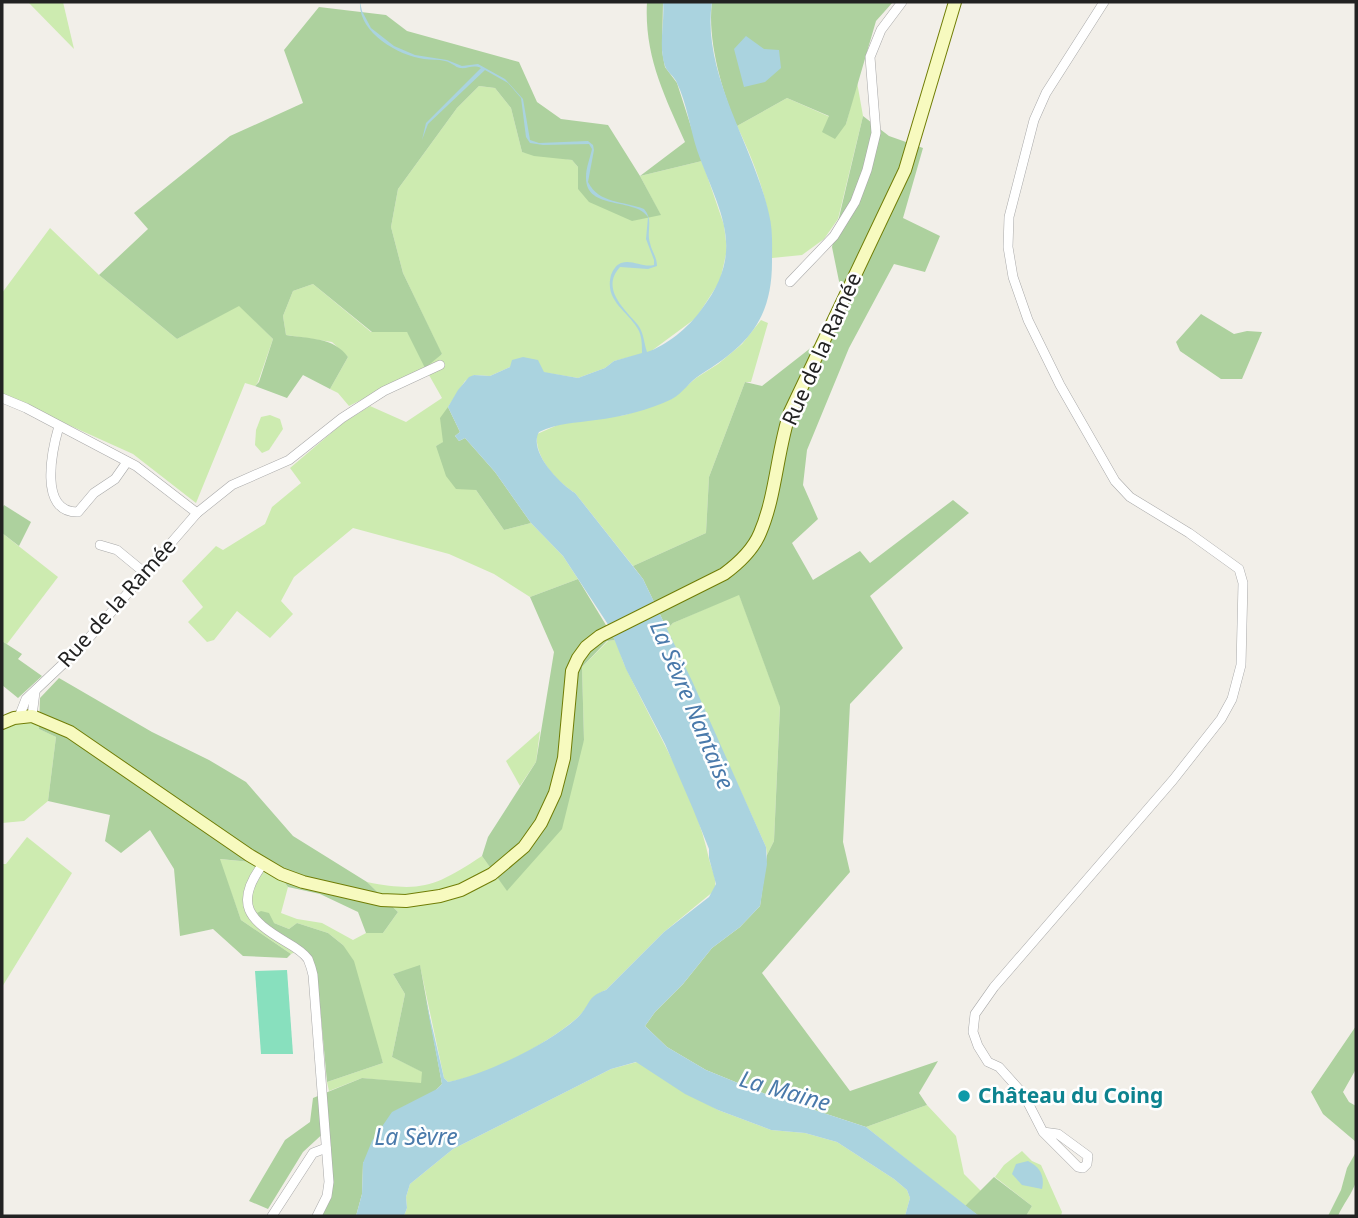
<svg xmlns="http://www.w3.org/2000/svg" width="1358" height="1218" viewBox="0 0 1358 1218" font-family="'Noto Sans',sans-serif">
<style>
.grass{fill:#cdebb0}
.forest{fill:#add19e}
.pitch{fill:#88e0be}
.water{fill:#aad3df}
.lines{fill:none;stroke-linecap:round;stroke-linejoin:round}
.minor-casing{stroke:#a9a9a9;stroke-width:10}
.secondary-casing{stroke:#707d05;stroke-width:14}
.minor{stroke:#fff;stroke-width:9}
.secondary{stroke:#f7fabf;stroke-width:12}
.culture-dot{fill:#0f9aa8;stroke:#fff;stroke-width:2.5}
.labels{text-anchor:middle;stroke-width:5;stroke-linejoin:round;paint-order:stroke}
.street-label{font-size:21px;fill:#222;stroke:#fff}
.culture-label{font-size:21px;font-weight:bold;fill:#0d838f;stroke:#fff;text-anchor:start}
.water-label{font-size:23px;font-style:italic;fill:#4a7aab;stroke:#fff}
</style>
<rect width="100%" height="100%" fill="#f2efe9"/>
<g class="grass">
<polygon points="28,2 63,2 74,49"/>
<path d="M 857,82 L 863,116 L 838,219 L 824,239 L 802,255 L 772,258 C 773,211 757,168 737,126 L 787,98 L 846,124 Z"/>
<polygon points="479,86 495,88 511,108 522,152 572,160 578,167 578,189 660,214 640,176 702,161 724,225 727,250 720,281 696,318 650,352 614,361 605,368 578,378 510,367 490,376 474,375 465,381 448,407 444,442 436,446 476,490 504,530 531,523 563,556 578,579 530,597 494,574 449,554 353,528 294,577 281,601 293,614 270,638 237,611 214,640 207,642 188,622 203,607 182,581 216,546 223,550 265,524 272,507 301,483 290,468 343,423 370,406 406,422 442,398 425,368 349,406 338,393 330,389 348,357 332,342 286,335 283,316 293,291 313,284 371,332 407,332 442,355 403,273 391,227 398,189 457,108"/>
<polygon points="50,228 99,275 177,339 239,305 273,339 258,382 255,386 245,383 196,503 133,454 2,395 2,293"/>
<path d="M 761,320 L 768,323 L 751,382 L 745,382 L 709,477 L 706,533 L 633,566 L 575,493 C 556,481 534,457 537,434 L 560,424 L 625,415 L 673,398 L 696,378 L 718,364 L 742,344 Z"/>
<polygon points="270,415 280,419 283,429 269,450 262,453 255,445 256,430 261,417"/>
<polygon points="2,533 58,577 7,644 2,641"/>
<polygon points="739,594 780,706 774,841 767,855 766,847 667,629 673,623"/>
<path d="M 615,640 C 620,650 622,661 627,670 C 656,732 695,792 709,859 C 712,871 718,879 714,891 L 664,932 L 606,990 C 591,995 588,1009 576,1019 C 544,1046 489,1075 448,1082 L 444,1078 L 420,966 L 393,974 L 405,994 L 392,1057 L 423,1072 L 421,1084 L 362,1078 L 329,1091 L 327,1082 L 383,1063 L 343,945 L 328,933 L 297,923 L 289,929 L 274,923 L 278,931 L 303,948 L 291,954 L 241,920 L 219,859 L 271,864 L 288,887 L 281,913 L 297,919 L 322,923 L 353,940 L 366,933 L 383,933 L 398,912 L 367,882 C 422,893 436,886 482,856 L 507,890 L 584,740 L 582,667 L 608,641 Z"/>
<polygon points="39,721 39,729 56,737 48,801 24,821 2,823 2,729 12,722"/>
<polygon points="540,731 536,762 520,786 506,761"/>
<polygon points="27,837 72,873 2,987 2,864 6,864"/>
<polygon points="637,1062 718,1110 771,1130 805,1133 837,1142 894,1179 907,1190 910,1198 905,1216 404,1216 407,1208 406,1197 410,1184 453,1149 611,1069"/>
<polygon points="927,1105 956,1136 964,1174 982,1192 965,1206 866,1127"/>
<polygon points="1022,1151 1032,1161 1041,1165 1062,1212 1061,1216 1026,1216 1032,1206 995,1177 1004,1165"/>
</g>
<g class="forest">
<path d="M 647,2 L 663,2 L 662,51 L 665,67 L 677,83 L 702,161 L 640,176 L 661,215 L 632,221 L 589,202 L 578,189 L 578,167 L 572,160 L 534,156 L 522,152 L 511,108 L 495,88 L 479,86 L 457,108 L 398,189 L 391,227 L 403,273 L 442,354 L 425,368 L 407,332 L 372,332 L 313,284 L 293,291 L 283,316 L 286,335 C 309,339 334,337 348,357 L 330,389 L 303,375 L 287,398 L 255,386 L 259,382 L 273,339 L 239,306 L 177,339 L 99,275 L 148,229 L 134,213 L 230,136 L 303,103 L 284,50 L 319,7 L 386,15 L 407,31 L 519,62 L 537,102 L 561,119 L 608,125 L 640,176 L 685,142 C 664,95 644,55 647,2 Z"/>
<path d="M 712,2 L 893,2 L 876,21 L 846,124 L 835,139 L 822,132 L 829,116 L 787,98 L 737,126 C 722,92 707,39 712,2 Z"/>
<polygon points="863,116 889,136 923,148 903,218 940,236 925,272 894,264 849,348 807,450 803,485 818,519 792,543 813,580 860,551 870,563 953,500 969,513 870,596 903,648 850,704 843,842 850,872 762,973 850,1091 938,1061 919,1093 927,1105 866,1127 760,1092 706,1070 667,1047 645,1026 655,1012 683,984 712,948 740,927 760,906 767,855 774,841 780,707 739,595 673,623 667,629 643,579 633,566 706,533 709,477 745,382 762,386 817,343 841,291 832,247"/>
<polygon points="1201,314 1234,334 1247,331 1262,332 1242,379 1221,379 1180,351 1176,342"/>
<polygon points="448,407 460,432 455,436 459,441 465,438 495,472 531,523 504,530 476,490 456,489 446,476 436,446 443,442 440,418"/>
<polygon points="4,505 31,522 19,546 2,533 2,509"/>
<polygon points="578,579 615,640 607,641 582,667 584,740 562,829 507,891 482,856 488,837 536,762 554,652 530,597"/>
<polygon points="2,641 22,654 18,659 42,676 18,698 2,685"/>
<polygon points="59,678 152,732 209,760 246,782 293,836 367,882 398,912 383,933 366,933 358,912 320,894 288,887 271,864 220,859 241,920 291,954 287,958 243,956 213,929 180,936 174,869 150,830 121,853 105,841 110,815 48,801 56,737 39,729 40,698"/>
<polygon points="261,911 269,913 274,923 289,929 297,923 328,933 343,945 354,961 383,1063 327,1082 317,974 303,948 265,925 257,913"/>
<polygon points="420,965 442,1084 363,1163 362,1194 356,1216 319,1216 331,1195 328,1129 303,1152 268,1209 249,1201 285,1140 310,1122 313,1098 362,1078 421,1083 422,1072 392,1057 405,994 393,974"/>
<polygon points="1356,1026 1356,1069 1343,1092 1349,1102 1356,1106 1356,1142 1323,1114 1311,1092"/>
<path d="M 1356,1152 C 1356,1161 1358,1172 1356,1181 C 1353,1193 1343,1204 1338,1216 L 1328,1216 L 1341,1190 L 1347,1168 Z"/>
<polygon points="994,1177 1032,1206 1026,1216 979,1216 965,1206"/>
</g>
<polygon class="pitch" points="287,970 293,1054 261,1054 255,971"/>
<g class="water">
<path d="M 360,2 L 362,11 L 371,28 L 394,46 L 415,55 L 447,60 L 462,66 L 478,64 L 505,79 L 523,99 L 530,140 L 539,143 L 588,141 L 593,145 L 594,150 L 588,182 C 599,204 624,201 644,209 C 654,221 646,230 650,243 C 652,252 657,257 657,266 L 648,269 L 620,267 C 600,289 625,309 638,325 C 644,333 644,344 647,352 C 666,346 689,327 701,310 C 748,249 719,212 697,150 C 690,128 687,104 677,83 C 675,77 667,72 665,66 C 658,46 665,22 663,2 L 712,2 C 701,73 754,146 769,214 C 773,230 772,246 772,262 C 772,320 747,346 700,375 C 689,382 683,393 672,399 C 649,410 621,417 596,420 C 575,423 558,423 539,432 C 528,451 559,483 575,493 L 643,579 L 693,683 L 766,847 L 767,864 L 760,906 L 740,927 L 712,948 L 683,984 L 655,1012 L 645,1026 L 667,1047 L 706,1070 L 760,1092 L 866,1127 L 979,1216 L 905,1216 L 910,1198 L 907,1190 L 894,1179 L 837,1142 L 805,1133 L 771,1130 L 718,1110 L 685,1094 L 636,1062 L 611,1069 L 453,1149 L 410,1184 L 406,1197 L 407,1208 L 404,1216 L 356,1216 L 362,1194 L 363,1163 L 372,1141 L 392,1112 L 437,1089 L 442,1084 L 425,996 L 444,1078 L 448,1082 C 485,1075 548,1044 576,1019 C 591,1006 585,997 606,990 L 664,932 L 709,897 L 716,884 L 709,858 L 709,849 L 693,809 L 665,744 L 626,669 L 609,626 L 563,556 L 531,523 L 495,472 L 465,438 L 459,441 L 455,436 L 460,432 L 448,407 L 458,390 L 469,377 L 474,375 L 490,376 L 510,367 L 512,360 L 523,357 L 538,360 L 544,372 L 578,378 L 605,368 L 614,361 L 642,353 C 642,346 642,338 639,331 C 629,311 604,302 611,275 C 613,270 616,265 621,263 C 632,259 643,268 654,265 L 654,260 L 646,239 L 648,217 C 635,197 585,211 586,177 C 586,168 590,158 592,149 L 589,144 L 543,145 L 530,143 L 526,137 L 521,98 L 508,83 L 485,70 L 428,124 L 422,140 L 426,123 L 481,68 C 473,64 468,69 460,68 C 455,67 451,62 445,61 C 438,59 431,60 424,59 C 397,55 358,32 360,2 Z"/>
<polygon points="746,36 764,49 779,50 781,68 765,82 744,87 734,49"/>
<path d="M 1028,1161 C 1040,1167 1045,1176 1042,1189 L 1022,1185 L 1012,1174 L 1016,1164 Z"/>
</g>
<g class="lines">
<g class="minor-casing">
<g id="minor">
<polyline points="790,282 834,236 855,202 867,170 876,133 870,57 881,30 902,2"/>
<polyline points="2,398 26,408 136,466 197,513"/>
<path d="M 59,426 C 52,450 38,513 78,512 L 94,493 L 115,479 L 127,462"/>
<polyline points="100,545 117,550 145,573"/>
<polyline points="32,716 35,692"/>
<polyline points="19,717 26,699 82,646 197,513 232,485 289,460 342,418 384,391 440,365"/>
<path d="M 263,864 C 233,904 249,920 286,942 C 293,946 303,952 308,959 C 310,964 312,970 313,975 L 329,1182 L 327,1196 L 317,1216"/>
<polyline points="1043,1132 1058,1134 1088,1156 1087,1164 1083,1168 1078,1167 1043,1132 1024,1095 999,1067 988,1062 978,1046 973,1032 975,1014 994,987 1173,780 1221,719 1232,699 1241,665 1243,583 1239,569 1189,533 1130,497 1115,481 1060,385 1028,320 1013,277 1008,247 1009,217 1034,120 1046,93 1104,2"/>
<polyline points="272,1216 313,1153 326,1148"/>
</g>
</g>
<g class="secondary-casing">
<path id="secondary" d="M 2,723 L 14,718 L 32,716 L 70,732 L 249,855 L 281,874 L 303,882 L 381,900 L 406,901 L 440,896 L 461,890 L 492,874 L 524,847 L 541,823 L 555,793 L 564,758 L 572,671 L 578,658 L 586,647 L 600,636 L 724,574 C 739,563 753,550 760,533 C 776,496 777,451 790,412 L 905,170 L 955,2"/>
</g>
<use href="#minor" class="minor"/>
<use href="#secondary" class="secondary"/>
</g>
<circle class="culture-dot" cx="964" cy="1096" r="7"/>
<g class="labels">
<g class="street-label">
<text transform="translate(822 349) rotate(-66)" y="7">Rue de la Ramée</text>
<text transform="translate(117 603) rotate(-48)" y="7">Rue de la Ramée</text>
</g>
<g class="culture-label">
<text x="978" y="1103">Château du Coing</text>
</g>
<g class="water-label">
<text transform="translate(692 705) rotate(67)" y="8">La Sèvre Nantaise</text>
<text transform="translate(785 1091) rotate(16)" y="8">La Maine</text>
<text x="416" y="1145">La Sèvre</text>
</g>
</g>
<rect width="1358" height="1218" fill="none" stroke="#222222" stroke-width="7"/>
</svg>
